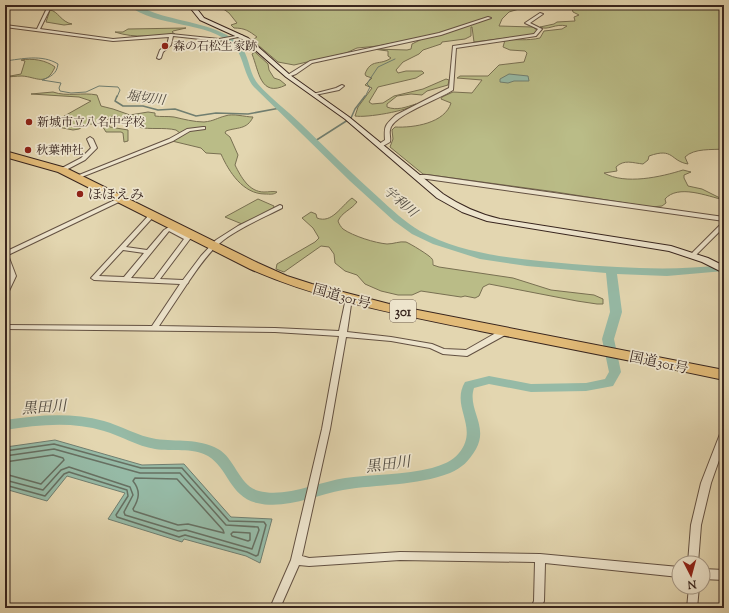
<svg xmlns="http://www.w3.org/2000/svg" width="729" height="613" viewBox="0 0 729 613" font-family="'Sorts Mill Goudy','Noto Serif JP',serif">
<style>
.green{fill:#babc87;stroke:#797052}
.water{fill:#96baa6;stroke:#707e70}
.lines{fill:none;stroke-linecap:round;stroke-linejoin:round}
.shore{stroke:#677062;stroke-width:1.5}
.stream-far1{stroke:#707e70;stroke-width:1}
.stream{stroke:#707e70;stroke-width:1.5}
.river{fill:#96baa6;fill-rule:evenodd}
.street-casing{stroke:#635142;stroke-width:2}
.secondary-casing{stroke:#38251e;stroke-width:2}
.highway-casing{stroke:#38251e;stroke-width:2}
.street{fill:#ede4cc;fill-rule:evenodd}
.secondary{fill:#ede4cc;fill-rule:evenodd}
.highway{fill:#e2bb78;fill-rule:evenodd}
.poi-dot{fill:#8f2418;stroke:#ede4cc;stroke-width:1.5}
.labels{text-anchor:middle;stroke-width:3.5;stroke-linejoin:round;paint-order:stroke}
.far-poi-label{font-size:12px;fill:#38251e;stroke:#ede4cc;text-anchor:start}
.far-water-label{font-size:13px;font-style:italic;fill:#504a40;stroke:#ede4cc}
.shield{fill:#ede4cc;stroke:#6e5e52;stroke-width:1}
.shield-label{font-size:13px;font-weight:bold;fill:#38251e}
.poi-label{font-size:14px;fill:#38251e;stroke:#ede4cc;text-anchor:start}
.street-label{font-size:14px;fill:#38251e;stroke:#ede4cc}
.water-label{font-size:15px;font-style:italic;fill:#504a40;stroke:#ede4cc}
</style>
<rect width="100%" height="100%" fill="#e3d6b0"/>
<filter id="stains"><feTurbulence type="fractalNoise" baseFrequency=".005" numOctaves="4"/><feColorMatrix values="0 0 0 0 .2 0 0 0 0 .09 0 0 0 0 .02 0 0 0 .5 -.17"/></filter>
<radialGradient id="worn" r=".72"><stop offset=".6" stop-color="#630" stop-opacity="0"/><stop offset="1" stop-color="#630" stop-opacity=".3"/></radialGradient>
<g class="green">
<path d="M 230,5 L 532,5 L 509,12 L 502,19 L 499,26 L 533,27 L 538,31 L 531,35 L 474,42 L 472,27 L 471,27 L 471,36 L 465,39 L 442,42 L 441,44 L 423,50 L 419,54 L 403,62 L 396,70 L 398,73 L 406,71 L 422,71 L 424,73 L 416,78 L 378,87 L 369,102 L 372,104 L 383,103 L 394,96 L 423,89 L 446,79 L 449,80 L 448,85 L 427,91 L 422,95 L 411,94 L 397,96 L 387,104 L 387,107 C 397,111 406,107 416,104 C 408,111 366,118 355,116 L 358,107 L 372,88 L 365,85 L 372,78 L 366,76 L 365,74 C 371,58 380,66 391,58 L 388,56 L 388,51 L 373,49 L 407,50 L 411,49 L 412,44 L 422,39 L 417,38 L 378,46 L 357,48 L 346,53 L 294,65 L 278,62 L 252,40 L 257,37 C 249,31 245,28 234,28 L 231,25 L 237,23 L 229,13 L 222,8 L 231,6 Z"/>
<path d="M 569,5 L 724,5 L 724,149 C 712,150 694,148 685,157 L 688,164 C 670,161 674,147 649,156 L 648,160 L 643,164 C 633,163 624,159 616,167 L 617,171 L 604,173 C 625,185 661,177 683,170 L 691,172 L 684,175 L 684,178 L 688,186 L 702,189 L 724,200 C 707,196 678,184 665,199 L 666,203 L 662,206 L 651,207 L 556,192 L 423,174 L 390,147 L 393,139 L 392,130 L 395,127 C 414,128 445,123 451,103 L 441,99 L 442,97 L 453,92 L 472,93 L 482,80 L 457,78 L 460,76 L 488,76 L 499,65 L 524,62 L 527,53 L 525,51 L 510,50 L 503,47 L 505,40 C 517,39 527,41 540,38 L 544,31 L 562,29 L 567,26 C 555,23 548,31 540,27 L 554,24 L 557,22 L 575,21 L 574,17 L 579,15 L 573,12 L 571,6 Z"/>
<path d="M 50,10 C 58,11 61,22 72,24 L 64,25 L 46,22 Z"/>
<path d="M 186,28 L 173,31 L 172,32 L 175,34 C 154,35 136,39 115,32 L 123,32 L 128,29 Z"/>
<path d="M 255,52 L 268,64 L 269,70 L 274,78 L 280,80 L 286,85 C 260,98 259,71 252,54 Z"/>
<path d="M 21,60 C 32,58 46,60 55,67 C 46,87 37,77 22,76 C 16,76 10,77 5,77 L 21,74 L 25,61 Z"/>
<path d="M 53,92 C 67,97 83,92 97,95 L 101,106 L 113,109 L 130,115 L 148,112 L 155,113 L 155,116 C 161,117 167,116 174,117 C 183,119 194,122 204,122 C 214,121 217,118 225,116 C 233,113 245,117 253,117 C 247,130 237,127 226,131 L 225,133 L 230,137 L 238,155 L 235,165 C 241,177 249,192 264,192 C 269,192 273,191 277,192 C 274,195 270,194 265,194 C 243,194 229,172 221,154 L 206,153 L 201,148 L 172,141 L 173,137 L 180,133 L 176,130 C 164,127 150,130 138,127 C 127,124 122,116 112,116 L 106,121 L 110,127 L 128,130 L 128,141 L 124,142 L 123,133 L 121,132 L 106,132 L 101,124 L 87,124 L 79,129 L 73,130 L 58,127 L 56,124 L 59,119 L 91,101 L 79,97 L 31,94 Z"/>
<path d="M 352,198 L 357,202 C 351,210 342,212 338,221 C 339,224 341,227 343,229 C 353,236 375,243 387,244 C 394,244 399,241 406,242 C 409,243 431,256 432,259 C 433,259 433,264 433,265 L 439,267 L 513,278 L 551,290 L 594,295 L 603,299 L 603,304 L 597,304 L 577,301 L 489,284 L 483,287 L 479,296 L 475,298 L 465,296 L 461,297 L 421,291 L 412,295 L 398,295 L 381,291 L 365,284 L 357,275 L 345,271 L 335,263 L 334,254 L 329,247 L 321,246 L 284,272 L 276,269 L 277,264 L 315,242 L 319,238 L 313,228 L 302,218 L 311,212 L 316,214 L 317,218 C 332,224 341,206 352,198 Z"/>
<polygon points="258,199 274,206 273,209 242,224 225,217"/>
</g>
<g class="water">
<polygon points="509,74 528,76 529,81 514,81 508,83 500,82 500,79"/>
<polygon points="55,440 142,465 184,464 231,517 272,519 260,563 246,556 184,539 182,542 108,519 125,493 67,476 47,501 5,489 6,447"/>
</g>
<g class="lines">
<g class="shore">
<polyline points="5,451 54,444 141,468 182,468 229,521 264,522 266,525 258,555 256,556 247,552 185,535 179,537 117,517 116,515 128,496 127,490 69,472 64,474 45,496 5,485"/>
<polyline points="5,456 54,449 140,473 180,473 226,525 258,527 259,530 252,549 186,530 178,531 125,515 124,512 133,495 130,487 69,467 61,470 43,490 5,480"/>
<polyline points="5,462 53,455 63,458 64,460 41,484 5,474"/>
<path d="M 135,478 L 177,479 L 223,530 L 224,533 L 188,524 L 178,525 L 134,511 L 133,509 C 139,499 141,491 133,481 Z"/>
<polygon points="233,532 250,533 250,540 248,541 232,536 231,534"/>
</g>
<g class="stream-far1">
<path d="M 5,61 C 22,59 42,54 58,64 C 57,74 50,77 42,80 L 61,83 L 59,88 L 60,91 L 71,93 L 86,92 L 99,86 L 118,87 L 120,90 L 117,97"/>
<polyline points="365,97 370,87 367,84 368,82 378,67 395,59"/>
</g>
<g class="stream">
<polyline points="117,96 115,101 123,106 143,106 158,110 175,109 196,116 216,113 248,114 280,108"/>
<polyline points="315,141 351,118 355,109 365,96"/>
</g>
<path class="river" d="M 128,5 C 139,5 148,11 158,14 C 182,22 220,25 239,44 C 250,55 248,72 258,84 C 271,99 287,110 301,124 C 327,149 352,174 379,198 C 392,210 405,222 420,231 C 466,256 520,259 572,264 C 623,268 673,271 724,265 L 724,271 L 667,276 L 617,274 L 622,312 L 614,339 L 621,372 L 613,386 L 586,391 L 531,392 L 489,384 L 474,388 C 467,409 489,426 476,449 C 469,461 462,468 450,473 C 416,486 378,484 343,490 C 316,495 285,510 257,503 C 229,496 229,469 208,456 C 192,447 172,452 155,449 C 137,446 121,436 104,431 C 71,421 38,425 5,430 L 5,420 C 38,415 71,412 104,421 C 121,426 138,436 156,439 C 177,442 198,438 218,449 C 235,458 239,486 259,491 C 285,498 319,482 345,478 C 374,474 404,475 432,468 C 442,465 453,461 459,453 C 480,427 450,407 465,382 L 489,376 L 531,384 L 586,383 L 605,379 L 609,372 L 602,339 L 610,312 L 606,273 L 527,266 L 480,259 L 433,244 L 412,234 L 394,221 L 350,181 L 254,87 C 244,75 243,55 234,46 C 208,20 155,28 128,5 Z"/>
<g class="street-casing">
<g id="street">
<polygon points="5,5 8,5 5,9"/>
<polygon points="14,5 52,5 40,29 113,39 171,34 219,39 241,35 243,36 219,41 173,36 171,45 163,52 161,58 159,59 157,58 160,50 167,45 169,37 113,41 5,27 5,25 37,29 48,6 16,6"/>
<path d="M 540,13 L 543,14 L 530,23 L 542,29 L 536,36 L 456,48 L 453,90 C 440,99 392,115 390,130 C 389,134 391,138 390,142 L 383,146 L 379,146 L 379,144 L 385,140 C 384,126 385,125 396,115 L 449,88 L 453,46 L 534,34 L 538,29 L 525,23 Z"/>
<polygon points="488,17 491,18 441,35 312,63 296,74 288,77 286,76 310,61 439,33"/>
<polygon points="342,85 344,86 339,90 315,95 313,94 336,88"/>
<polygon points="203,127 205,127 205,129 190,131 173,141 79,178 77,179 74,177 169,139 187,129"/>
<polygon points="90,137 93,139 97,148 85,160 64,171 60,171 60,169 81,158 91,148 87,139"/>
<polygon points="419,175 427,175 724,217 724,221 427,179 417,178 417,176"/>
<polygon points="121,197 124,199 123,200 8,255 16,276 8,293 5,295 5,286 10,276 5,263 5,252"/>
<path d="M 280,205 L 282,206 L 282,208 C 263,218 236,229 220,243 C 208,253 198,268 189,281 L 188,283 L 187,284 L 159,326 L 275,328 L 339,331 L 346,298 L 349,296 L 352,298 L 347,332 L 391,337 L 432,344 L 444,349 L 466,350 L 501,330 L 504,330 L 508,332 L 507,334 L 467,356 L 443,354 L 430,348 L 391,341 L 346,337 L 330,429 L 302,556 L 309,558 L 400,552 L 540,554 L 679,567 L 679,577 L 545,563 L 544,601 L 541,608 L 531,608 L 534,601 L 535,562 L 400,560 L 309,566 L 299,565 L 280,608 L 270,608 L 291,560 L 322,429 L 339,336 L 275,332 L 5,329 L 5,325 L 152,326 L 180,284 L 94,280 L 91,278 L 150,214 L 154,214 L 155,215 L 126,247 L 147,250 L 164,230 L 169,227 L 190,237 L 191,238 L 190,239 L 160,279 L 183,280 L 201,256 L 216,240 L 238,226 ZM 169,231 L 184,239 L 154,279 L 131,278 ZM 123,250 L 144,253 L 124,277 L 99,276 Z"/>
<polygon points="724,222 724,227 695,256 691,256 690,255 722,223"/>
<polygon points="724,431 724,446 711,483 701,525 698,563 688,563 691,525 701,483 720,434 721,432"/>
<polygon points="703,569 724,570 724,580 703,579"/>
<polygon points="689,587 699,587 697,608 687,608"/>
</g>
</g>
<g class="secondary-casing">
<path id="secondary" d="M 188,5 L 194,5 L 204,18 L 248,38 L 290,75 L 349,117 L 443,194 C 461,206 479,214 500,219 L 671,246 L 708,258 L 724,266 L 724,273 L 702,262 L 669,251 L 487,221 L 462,212 L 437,198 L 345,119 L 286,77 L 244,40 L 200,20 Z"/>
</g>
<g class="highway-casing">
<path id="highway" d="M 5,151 L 66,168 L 258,263 L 287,276 L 312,284 L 397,306 L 724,370 L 724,380 C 643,363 562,347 480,331 C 403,315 322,301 250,269 L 58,172 L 5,157 Z"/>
</g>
<use href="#street" class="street"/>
<use href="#secondary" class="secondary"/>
<use href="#highway" class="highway"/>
</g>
<g class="poi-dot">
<circle cx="165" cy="46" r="4"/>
<circle cx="29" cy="122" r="4"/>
<circle cx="28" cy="150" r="4"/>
<circle cx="80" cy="194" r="4"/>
</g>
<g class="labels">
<g class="far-poi-label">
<text x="173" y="50">森の石松生家跡</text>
<text x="37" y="126">新城市立八名中学校</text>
<text x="36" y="154">秋葉神社</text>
</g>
<g class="far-water-label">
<text transform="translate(146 97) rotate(7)" y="5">堀切川</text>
<text transform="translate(401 201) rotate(40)" y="5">宇利川</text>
</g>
<rect class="shield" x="390" y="300" width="26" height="22" rx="3"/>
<g class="shield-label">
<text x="403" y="316">301</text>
</g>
<g class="poi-label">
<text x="88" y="199">ほほえみ</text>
</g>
<g class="street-label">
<text transform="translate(342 296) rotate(15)" y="5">国道301号</text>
<text transform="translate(659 362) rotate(12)" y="5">国道301号</text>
</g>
<g class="water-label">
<text transform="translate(44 407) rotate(-4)" y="5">黒田川</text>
<text transform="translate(388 464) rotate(-7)" y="5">黒田川</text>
</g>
</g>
<rect width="729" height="613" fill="none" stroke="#e3d6b0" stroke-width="20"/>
<rect x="6" y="6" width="717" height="601" fill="none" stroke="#38251e" stroke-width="2"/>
<rect x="10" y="10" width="709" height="593" fill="none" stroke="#38251e"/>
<g transform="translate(691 575) rotate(174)"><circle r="19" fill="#ede4cc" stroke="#a59886"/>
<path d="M0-3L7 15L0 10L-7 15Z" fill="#8f2418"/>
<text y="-6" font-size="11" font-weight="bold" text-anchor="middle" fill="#38251e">N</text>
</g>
<rect width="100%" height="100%" filter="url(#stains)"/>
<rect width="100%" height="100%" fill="url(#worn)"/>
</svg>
